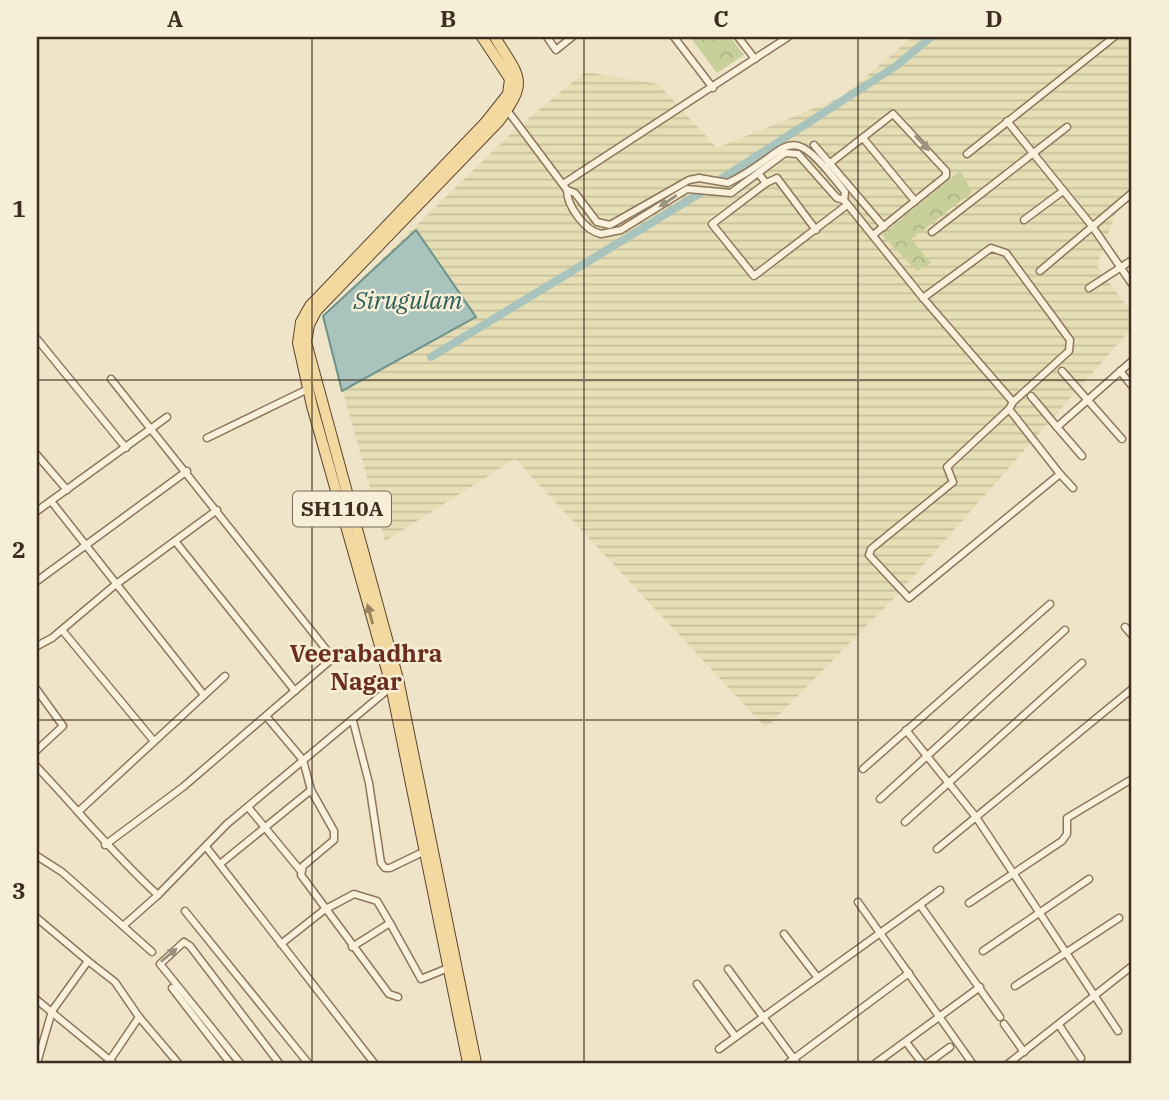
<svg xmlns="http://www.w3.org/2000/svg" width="1169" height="1100" viewBox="0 0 1169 1100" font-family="'IBM Plex Serif',serif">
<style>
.farmland{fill:url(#farmland-rules)}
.park{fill:url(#park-crowns)}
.water{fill:#a9c4bc;stroke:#6f938a;stroke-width:2}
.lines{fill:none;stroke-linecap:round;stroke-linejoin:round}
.canal{stroke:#a9c4bc;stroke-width:8}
.minor-casing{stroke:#8d765c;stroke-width:9}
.primary-casing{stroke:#5b4430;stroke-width:12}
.minor{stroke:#faf1dc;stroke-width:6}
.primary{stroke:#f3d9a0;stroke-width:10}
.oneway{fill:#9c907e}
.oneway2{fill:#988460}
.grid{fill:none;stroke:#3d2e20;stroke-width:2;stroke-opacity:0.55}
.labels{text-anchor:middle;stroke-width:5;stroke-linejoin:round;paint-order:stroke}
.shield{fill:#f7eed8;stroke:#756857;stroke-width:2}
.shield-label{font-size:21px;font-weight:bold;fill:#3d2e20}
.water-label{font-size:24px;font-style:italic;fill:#2f5d5a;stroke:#f7eed8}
.neighbourhood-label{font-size:24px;font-weight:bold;fill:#6b2e1e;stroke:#f7eed8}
.neatline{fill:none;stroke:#3d2e20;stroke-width:2.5}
.grid-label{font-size:23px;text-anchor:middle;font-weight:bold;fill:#3d2e20}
</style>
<defs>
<pattern id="farmland-rules" width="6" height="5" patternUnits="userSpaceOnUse" patternTransform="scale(1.75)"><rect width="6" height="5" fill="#e6deb5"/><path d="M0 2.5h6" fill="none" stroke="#c6bf9b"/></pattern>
<pattern id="park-crowns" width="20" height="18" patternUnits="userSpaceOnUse" patternTransform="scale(1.75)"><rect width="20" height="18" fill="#c9cf9b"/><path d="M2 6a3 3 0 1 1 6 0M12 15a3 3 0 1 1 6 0" fill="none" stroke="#aeb285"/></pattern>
</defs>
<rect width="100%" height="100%" fill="#f0e4c8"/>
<polygon class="farmland" points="913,37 1132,37 1132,197 1116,212 1097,266 1132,313 1132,328 896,596 766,728 515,459 385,541 322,317 517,128 585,72 658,84 717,148 841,97"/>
<g class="park">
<polygon points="690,37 730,37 744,55 717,73"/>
<polygon points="960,171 972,192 911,239 931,263 917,271 882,235"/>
</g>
<polygon class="water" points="416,230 476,317 342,391 323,316"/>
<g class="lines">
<g class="canal">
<polyline points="721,179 896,66 931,37"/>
<polyline points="431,357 702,192"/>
</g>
<g class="minor-casing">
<g id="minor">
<polyline points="547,37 556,50 572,37"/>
<polyline points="674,37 713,88"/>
<polyline points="738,37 755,59"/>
<path d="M 507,110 L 567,190 C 567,206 585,231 601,234 L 621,230 L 687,189 L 731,193 L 785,153 L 798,154 L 837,198 L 844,200 L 923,298"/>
<polyline points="1007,121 1092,226 1132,284"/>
<polyline points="863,138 915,201"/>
<polyline points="814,145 884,227"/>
<polyline points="967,154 1114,37"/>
<polyline points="829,164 893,114 946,171 946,176 873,235"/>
<polyline points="758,173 766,183 712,224 754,276 847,205"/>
<polyline points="766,183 777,178 816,230"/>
<polyline points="563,184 788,37"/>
<path d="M 567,190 L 575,193 L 597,222 L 610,225 L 689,180 L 699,178 L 728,183 C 794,151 784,113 845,192 L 844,200"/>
<polyline points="1024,220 1063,191"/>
<polyline points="932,232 1067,127"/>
<polyline points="1040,271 1132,193"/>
<polyline points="1089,288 1132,260"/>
<polyline points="37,339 126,448"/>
<polyline points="1062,371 1122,439"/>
<polyline points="1120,371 1132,386"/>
<polyline points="111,379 333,658"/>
<polyline points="1031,396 1057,427"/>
<polyline points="1009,409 947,467 953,482 871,549 869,555 909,598 1060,474 1009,409 1013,402 1069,351 1070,340 1006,253 991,248 923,298 1013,402"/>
<polyline points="207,438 308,389"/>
<polyline points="37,455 67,490"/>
<polyline points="1082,456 1057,427 1132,361"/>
<polyline points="1060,474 1073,488"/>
<polyline points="51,501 204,695"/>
<polyline points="37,511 167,417"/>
<polyline points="175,541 295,691"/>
<polyline points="37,581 187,471"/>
<polyline points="1125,627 1132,635"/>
<polyline points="62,630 153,740"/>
<polyline points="37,646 52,638 115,585 217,510"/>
<polyline points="37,690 63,726 37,750"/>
<polyline points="266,716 303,760 311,790 334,831 334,840 303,866 301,875 389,994 398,997"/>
<polyline points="353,721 369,783 381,863 385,868 390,868 425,851"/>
<polyline points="906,730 976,817 1118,1031"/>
<path d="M 37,767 C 78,810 114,855 158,895 L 227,824 L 391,687"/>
<polyline points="863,769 1050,604"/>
<polyline points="880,799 1065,630"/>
<polyline points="248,807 300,870"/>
<polyline points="79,811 225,676"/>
<polyline points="905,822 1082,663"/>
<polyline points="105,845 183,787 333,658 345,652"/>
<polyline points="207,848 374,1063"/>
<polyline points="937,849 1132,689"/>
<polyline points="37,856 62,872 123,926 158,895"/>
<polyline points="220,864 311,790"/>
<polyline points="858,902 972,1063"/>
<polyline points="969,903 1062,841 1067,834 1067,818 1132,779"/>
<polyline points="920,905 1000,1017"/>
<polyline points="185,911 308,1063"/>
<polyline points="37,918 88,961 52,1011 37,1063"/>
<polyline points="123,926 152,952"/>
<polyline points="784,934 818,978"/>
<polyline points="281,944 324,910 354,894 377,901 390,923"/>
<polyline points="352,947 390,923 421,979 448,968"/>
<polyline points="983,951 1089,879"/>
<polyline points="88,961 115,982 139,1017 108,1063"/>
<polyline points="728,969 797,1063"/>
<polyline points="697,984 735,1036"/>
<polyline points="1015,986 1119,918"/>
<polyline points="172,988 230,1063"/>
<polyline points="37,1000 112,1062"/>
<polyline points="139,1017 178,1063"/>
<polyline points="1004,1024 1024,1052"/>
<polyline points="1059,1025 1081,1058"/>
<polyline points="906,1042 922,1063"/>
<polyline points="719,1049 940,890"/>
<polyline points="240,1063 160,964 184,942 190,946 279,1063"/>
<polyline points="788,1063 909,973"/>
<polyline points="876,1063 980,987"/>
<polyline points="928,1063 950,1047"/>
<polyline points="1009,1063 1132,966"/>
</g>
</g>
<g class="primary-casing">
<g id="primary">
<polyline points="468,1063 390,681 312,406 298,343 301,322 310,306 485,123 508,94 510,79 482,37"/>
<path d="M 476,1063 L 398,679 L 306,342 L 309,325 L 316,311 L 499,121 C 530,79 519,78 495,37"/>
</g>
</g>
<use href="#minor" class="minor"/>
<use href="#primary" class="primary"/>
</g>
<defs><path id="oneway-solid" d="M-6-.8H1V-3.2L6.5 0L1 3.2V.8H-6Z" transform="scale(1.75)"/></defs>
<g class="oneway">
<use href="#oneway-solid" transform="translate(922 143) rotate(48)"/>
<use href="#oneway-solid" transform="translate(668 201) rotate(147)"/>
<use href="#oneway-solid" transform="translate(169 955) rotate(-40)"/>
</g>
<use class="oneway2" href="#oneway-solid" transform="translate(370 614) rotate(-105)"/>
<path class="grid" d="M 312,37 L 312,1063M 584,37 L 584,1063M 858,37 L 858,1063M 37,380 L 1132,380M 37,720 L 1132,720"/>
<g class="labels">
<rect class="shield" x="293" y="491.5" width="98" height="35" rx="5"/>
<g class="shield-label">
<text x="342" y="516">SH110A</text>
</g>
<g class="water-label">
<text x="408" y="309">Sirugulam</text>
</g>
<g class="neighbourhood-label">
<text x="366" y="662">Veerabadhra<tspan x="366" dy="28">Nagar</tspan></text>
</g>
</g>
<rect width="1169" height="1100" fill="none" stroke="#f7eed8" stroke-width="77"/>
<rect x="38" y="38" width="1092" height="1024" class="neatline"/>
<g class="grid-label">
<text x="175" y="27">A</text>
<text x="448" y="27">B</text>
<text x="721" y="27">C</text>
<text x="994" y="27">D</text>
<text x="19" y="217">1</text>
<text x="19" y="558">2</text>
<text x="19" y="899">3</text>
</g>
</svg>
